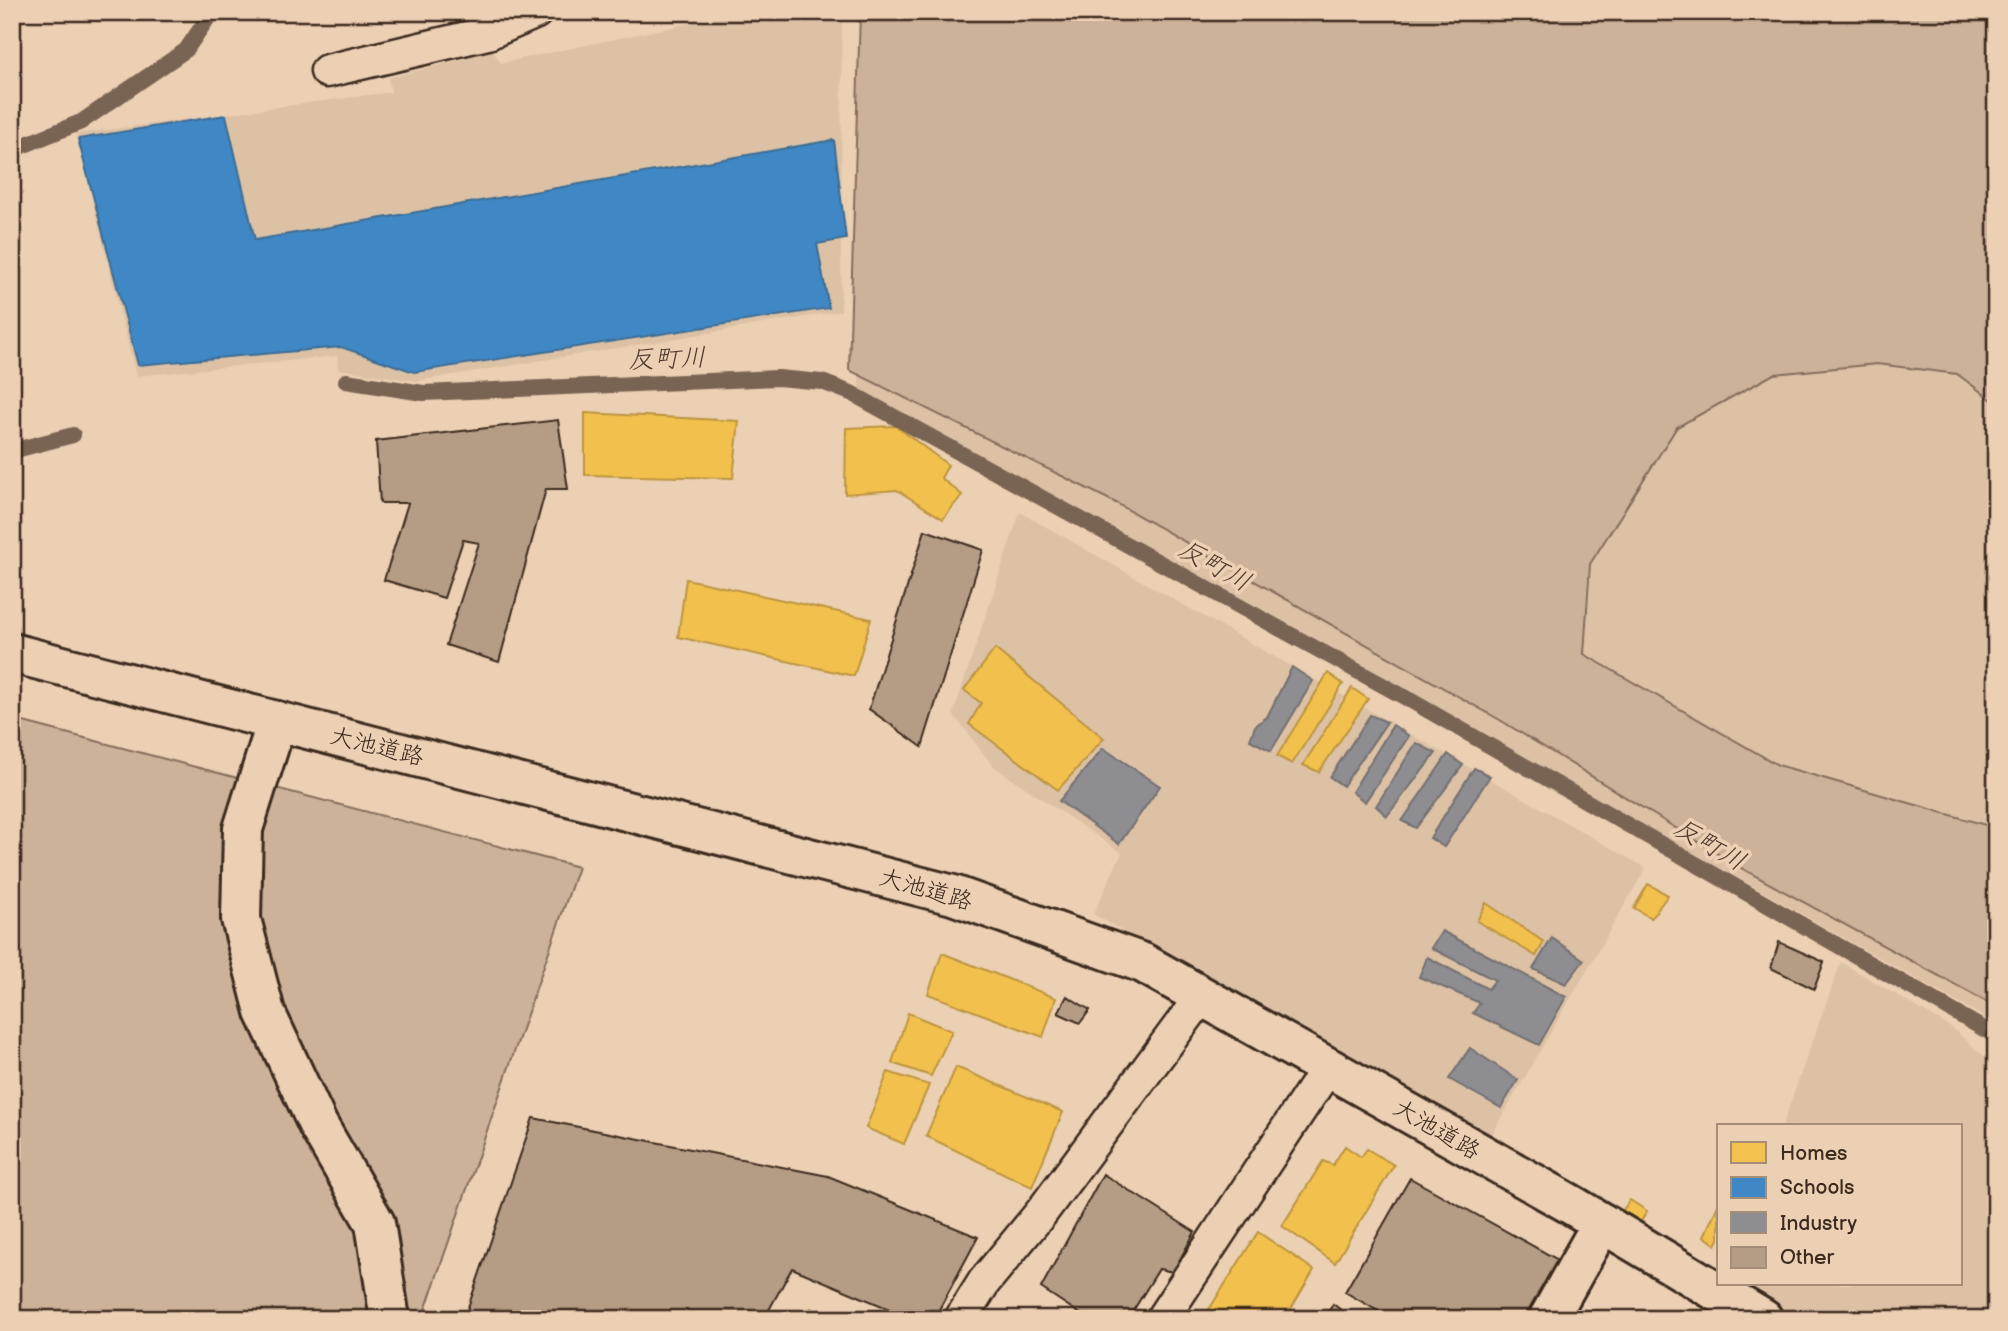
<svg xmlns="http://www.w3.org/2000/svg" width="2008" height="1331" viewBox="0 0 2008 1331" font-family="'Balsamiq Sans','Klee One',sans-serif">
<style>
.built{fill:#dcc1a5}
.green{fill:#ccb298;stroke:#846e5b;stroke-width:2}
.homes{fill:#f2c14e;stroke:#bb9440;stroke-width:2}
.schools{fill:#3f88c5;stroke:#3e6c93;stroke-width:2}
.industry{fill:#8d8d92;stroke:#746f6f;stroke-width:2}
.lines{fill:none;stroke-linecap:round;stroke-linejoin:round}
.stream{stroke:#796452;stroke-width:16}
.building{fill:#b59d85;stroke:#3b2a1e;stroke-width:2}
.service-casing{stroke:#3b2a1e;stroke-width:37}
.minor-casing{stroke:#3b2a1e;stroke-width:44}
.tertiary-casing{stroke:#3b2a1e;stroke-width:44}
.service{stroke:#ecd0b3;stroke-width:32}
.minor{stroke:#ecd0b3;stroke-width:38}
.tertiary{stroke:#ecd0b3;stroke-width:38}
.labels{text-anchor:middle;stroke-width:7;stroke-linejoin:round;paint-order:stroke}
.street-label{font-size:24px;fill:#3b2a1e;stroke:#ecd0b3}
.water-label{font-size:26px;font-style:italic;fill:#503d2f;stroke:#ecd0b3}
</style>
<rect width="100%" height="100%" fill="#ecd0b3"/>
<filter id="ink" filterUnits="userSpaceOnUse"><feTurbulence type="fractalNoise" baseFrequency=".0143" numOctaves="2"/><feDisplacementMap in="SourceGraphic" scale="14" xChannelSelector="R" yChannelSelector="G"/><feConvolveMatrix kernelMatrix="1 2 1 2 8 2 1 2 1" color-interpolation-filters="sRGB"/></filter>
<g filter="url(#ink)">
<g class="built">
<polygon points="743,12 842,12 841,311 417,381 338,369 337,356 136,376 76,134 391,92 388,78 493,51 501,63"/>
<polygon points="876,12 1996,12 1996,1024 1300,630 859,388"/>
<polygon points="1020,512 1646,868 1489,1139 1093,914 1122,853 993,766 953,714"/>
<polygon points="1841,962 1952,1028 1984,1056 1996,1061 1996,1319 1801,1319 1742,1284 1961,1284 1961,1126 1782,1126"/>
</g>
<g class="green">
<polygon points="860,12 1996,12 1996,403 1957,374 1877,364 1774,374 1677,427 1590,564 1584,654 1778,765 1996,828 1996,1007 1739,867 1500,720 1116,503 849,370"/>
<polygon points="12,719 578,867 422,1319 12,1319"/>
</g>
<g class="homes">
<polygon points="585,413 739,421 733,478 585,475"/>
<polygon points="896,426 948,465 941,478 962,495 943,519 897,490 845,494 846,428"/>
<polygon points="686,579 871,619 854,676 678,637"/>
<polygon points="995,649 1104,738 1058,790 969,724 981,703 964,690"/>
<polygon points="1328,673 1343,684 1292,764 1277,756"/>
<polygon points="1352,688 1368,699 1319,772 1303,765"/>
<polygon points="1648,884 1668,895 1651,918 1634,908"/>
<polygon points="1486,903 1544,942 1536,956 1477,921"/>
<polygon points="942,953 1056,998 1043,1037 928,994"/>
<polygon points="908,1013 952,1031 931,1076 892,1063"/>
<polygon points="956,1067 1063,1112 1032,1187 926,1136"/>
<polygon points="888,1072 929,1085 904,1144 866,1128"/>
<polygon points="1345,1146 1361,1157 1367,1149 1394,1165 1335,1263 1282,1226 1323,1161 1333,1165"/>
<polygon points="1630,1200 1647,1211 1640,1223 1620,1214"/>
<polygon points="1719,1203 1719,1239 1716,1245 1704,1236"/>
<polygon points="1258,1232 1314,1270 1285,1319 1203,1319"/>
<polygon points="811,1308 830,1319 805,1319"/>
</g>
<polygon class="schools" points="226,115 255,240 834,140 846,239 817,244 829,308 414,372 341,347 138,365 78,139"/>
<g class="industry">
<polygon points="1292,667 1313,681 1271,751 1250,740 1255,726 1267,717"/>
<polygon points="1370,715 1387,722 1343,786 1330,777"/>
<polygon points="1393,725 1409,736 1365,802 1352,792"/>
<polygon points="1416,743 1436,753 1387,816 1376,806"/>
<polygon points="1103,748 1160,786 1119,844 1059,801"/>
<polygon points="1448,754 1463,765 1416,828 1402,821"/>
<polygon points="1474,768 1490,776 1444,847 1430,838"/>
<polygon points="1442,931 1566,997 1539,1045 1473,1013 1480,1003 1419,977 1427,957 1488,989 1495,980 1431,948"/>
<polygon points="1552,938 1584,960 1566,984 1533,969"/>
<polygon points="1470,1048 1518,1080 1501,1108 1449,1079"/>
</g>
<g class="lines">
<g class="stream">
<polyline points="12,150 81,122 186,50 212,12"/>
<polyline points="346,381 423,393 778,378 822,382 851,393 1408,699 1996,1036"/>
<polyline points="12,451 73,435"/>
</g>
</g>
<g class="building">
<polygon points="558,420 568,489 546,489 499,662 446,645 479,543 463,540 444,598 384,580 408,503 380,503 376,441"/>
<polygon points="925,530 983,550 922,747 869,709"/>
<polygon points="1779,942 1824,962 1814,989 1771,968"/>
<polygon points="1067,996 1090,1010 1080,1023 1058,1013"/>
<polygon points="533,1118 828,1176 978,1237 934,1319 913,1319 792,1268 764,1319 464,1319"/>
<polygon points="1103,1174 1195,1232 1173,1272 1159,1269 1128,1319 1088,1319 1041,1288"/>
<polygon points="1410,1178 1558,1260 1524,1319 1392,1319 1345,1292"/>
<polygon points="1333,1304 1353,1319 1324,1319"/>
</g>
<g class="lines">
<g class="service-casing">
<g id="service">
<polyline points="327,71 488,33 536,12"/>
<polyline points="961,1319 984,1282 1041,1213 1202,996"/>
<polyline points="1162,1319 1328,1067"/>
</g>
</g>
<g class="minor-casing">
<g id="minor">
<polyline points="277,721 243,829 241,919 265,1012 318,1125 375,1223 390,1319"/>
<polyline points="1548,1319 1602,1223"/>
</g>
</g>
<g class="tertiary-casing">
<polyline id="tertiary" points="12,653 953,895 1143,963 1572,1205 1763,1319"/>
</g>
<use href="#service" class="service"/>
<use href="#minor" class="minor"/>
<use href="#tertiary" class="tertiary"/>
</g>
</g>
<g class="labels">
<g class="street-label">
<text transform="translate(377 746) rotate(14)" y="8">大池道路</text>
<text transform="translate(926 889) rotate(16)" y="8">大池道路</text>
<text transform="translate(1437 1129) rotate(30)" y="8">大池道路</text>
</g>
<g class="water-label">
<text transform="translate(667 358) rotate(-2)" y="9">反町川</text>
<text transform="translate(1215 565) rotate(29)" y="9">反町川</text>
<text transform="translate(1710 844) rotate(30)" y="9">反町川</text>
</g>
</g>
<rect width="2008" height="1331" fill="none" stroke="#ecd0b3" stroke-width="42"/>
<rect x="21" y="21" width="1966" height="1289" fill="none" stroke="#3b2a1e" stroke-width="2.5" filter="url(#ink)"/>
<rect x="1717" y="1124" width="245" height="161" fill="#ecd0b3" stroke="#a58e77" stroke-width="2"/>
<rect x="1731" y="1142" width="35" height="21" fill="#f2c14e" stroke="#a58e77" stroke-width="2"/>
<text x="1780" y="1160" font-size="21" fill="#3b2a1e">Homes</text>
<rect x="1731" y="1177" width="35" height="21" fill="#3f88c5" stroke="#a58e77" stroke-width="2"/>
<text x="1780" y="1194" font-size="21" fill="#3b2a1e">Schools</text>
<rect x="1731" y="1212" width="35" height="21" fill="#8d8d92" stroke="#a58e77" stroke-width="2"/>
<text x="1780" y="1230" font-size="21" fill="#3b2a1e">Industry</text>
<rect x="1731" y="1247" width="35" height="21" fill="#b59d85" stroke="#a58e77" stroke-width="2"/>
<text x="1780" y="1264" font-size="21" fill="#3b2a1e">Other</text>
</svg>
